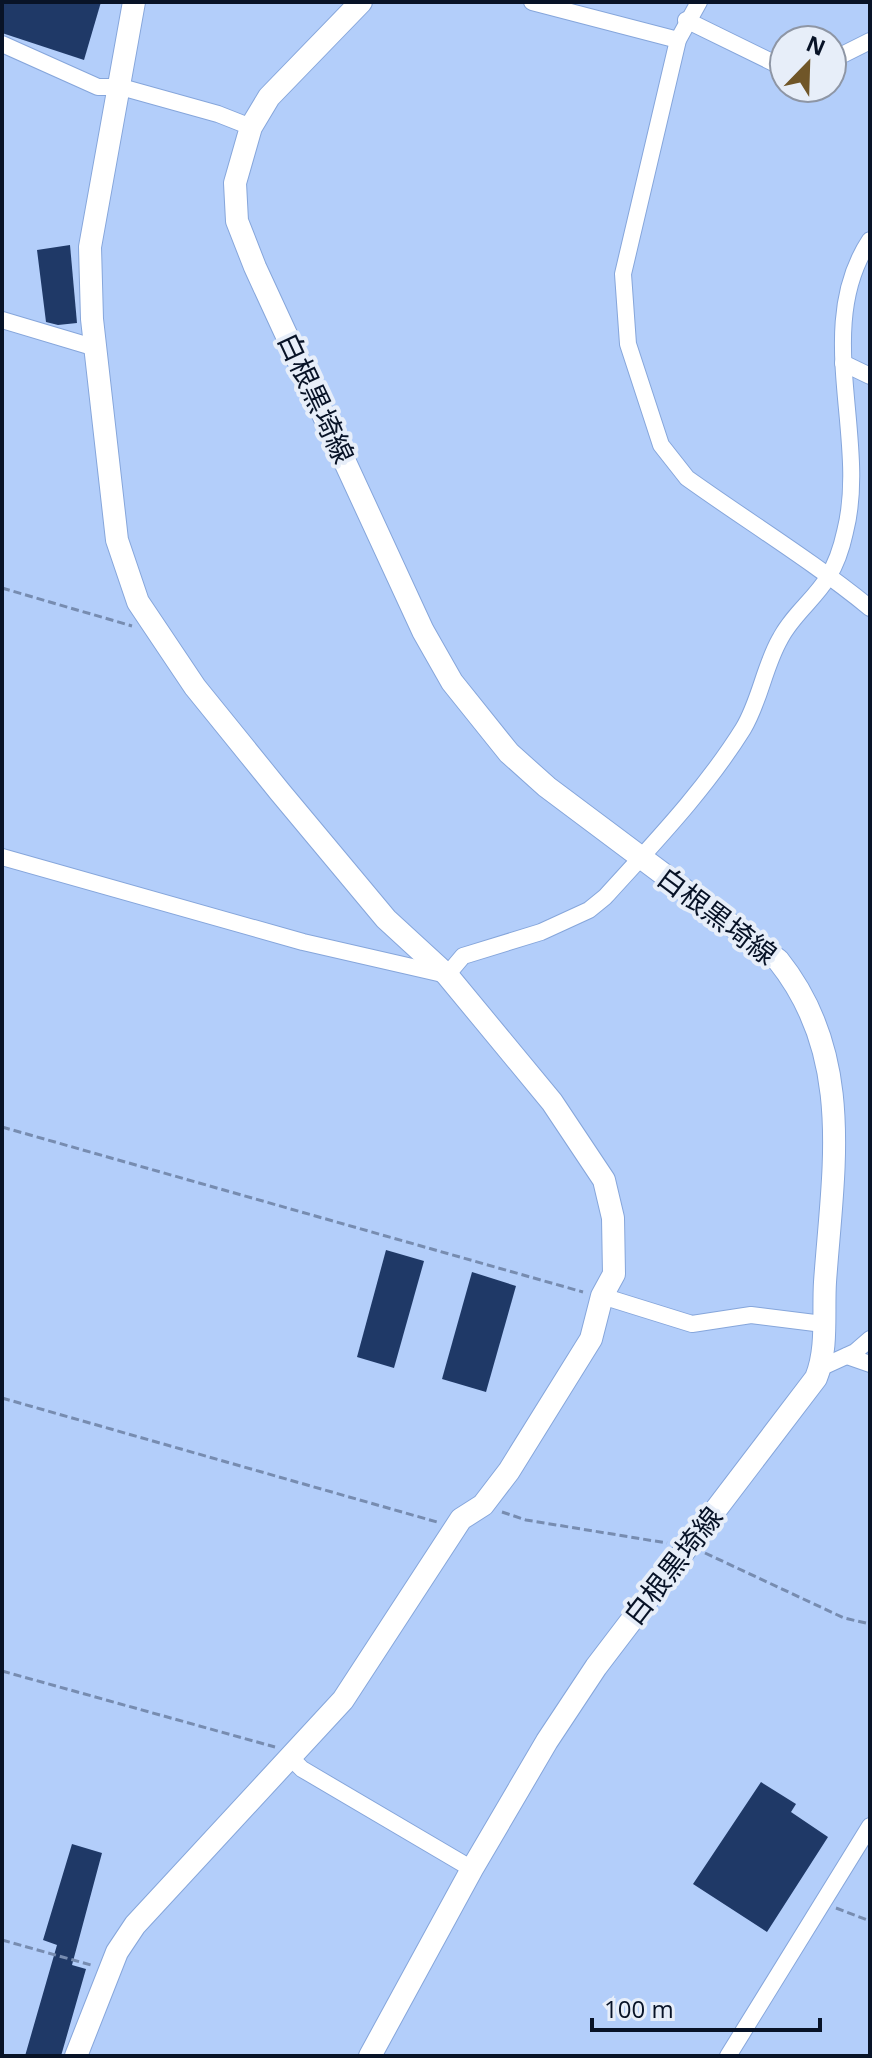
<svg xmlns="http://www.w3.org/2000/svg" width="872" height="2058" viewBox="0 0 872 2058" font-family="'Open Sans','Noto Sans JP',sans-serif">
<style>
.building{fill:#1f3967}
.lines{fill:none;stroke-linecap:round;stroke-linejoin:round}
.street-casing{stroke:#86a6db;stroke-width:18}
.secondary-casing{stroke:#86a6db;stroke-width:24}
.path{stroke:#778cb0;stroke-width:3;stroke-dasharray:8 4;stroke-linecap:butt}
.street{stroke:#fff;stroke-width:16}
.secondary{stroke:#fff;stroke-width:22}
.labels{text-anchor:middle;stroke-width:8;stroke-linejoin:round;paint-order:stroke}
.street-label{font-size:28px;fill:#081327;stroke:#e7eef9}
</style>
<rect width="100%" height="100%" fill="#b3cefa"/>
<g class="building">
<polygon points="2,2 101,2 84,60 2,33"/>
<polygon points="70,245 77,323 58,325 46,322 37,250"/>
<polygon points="386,1250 424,1261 394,1368 357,1357"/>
<polygon points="472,1272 516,1286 486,1392 442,1379"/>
<polygon points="761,1782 796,1804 791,1812 828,1837 767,1932 693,1884"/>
<polygon points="72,1844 102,1853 72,1965 86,1969 61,2056 25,2056 57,1945 43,1940"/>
</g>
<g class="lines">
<g class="street-casing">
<g id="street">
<polyline points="532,2 678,40"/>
<path d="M 699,2 L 678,40 L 623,274 L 628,344 L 661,445 L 687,478 C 747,521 814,562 870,608"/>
<polyline points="686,20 784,68"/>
<polyline points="2,44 98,87 121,87 218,114 251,127"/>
<polyline points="832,60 870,41"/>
<polyline points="2,320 96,348"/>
<polyline points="843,363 870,376"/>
<path d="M 2,857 L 303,942 L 447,975 L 463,956 L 541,932 L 589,910 L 605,897 C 653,844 705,790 743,729 C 760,701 764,667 780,639 C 792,615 815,599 828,577 C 836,564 842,546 845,532 C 869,439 812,327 870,240"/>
<polyline points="602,1296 692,1324 751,1315 823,1324"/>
<polyline points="847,1356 870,1364"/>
<polyline points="820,1368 855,1352 870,1339"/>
<polyline points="291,1758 302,1769 472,1869"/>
<polyline points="728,2056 870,1826"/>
</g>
</g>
<g class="secondary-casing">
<g id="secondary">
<path d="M 361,2 L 269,97 L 251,127 L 235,183 L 237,221 L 255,267 L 423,631 L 452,682 L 509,753 L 547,787 L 778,960 C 855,1056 833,1169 825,1282 C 823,1313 828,1349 816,1378 L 596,1667 L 547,1741 L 472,1869 L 370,2056"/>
<polyline points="76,2056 117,1952 135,1925 343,1700 461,1519 483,1505 509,1471 591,1339 602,1296 614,1274 613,1218 604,1180 552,1102 447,975 386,919 280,792 195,687 138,602 117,540 92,319 90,247 134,2"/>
</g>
</g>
<g class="path">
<polyline points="2,588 132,626"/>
<polyline points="2,1127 583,1292"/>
<polyline points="2,1398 437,1522"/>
<polyline points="502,1512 526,1520 667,1543"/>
<polyline points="705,1553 844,1618 870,1624"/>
<polyline points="2,1671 275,1747"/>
<polyline points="836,1908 870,1921"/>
<polyline points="2,1940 91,1965"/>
</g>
<use href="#street" class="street"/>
<use href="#secondary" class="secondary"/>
</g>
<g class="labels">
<g class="street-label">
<text transform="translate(316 398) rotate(65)" y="10">白根黒埼線</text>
<text transform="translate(717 916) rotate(37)" y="10">白根黒埼線</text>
<text transform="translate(673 1566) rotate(-52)" y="10">白根黒埼線</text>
</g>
</g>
<rect width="872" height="2058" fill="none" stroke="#081327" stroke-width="8"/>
<g transform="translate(808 64) rotate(23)"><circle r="38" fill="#e7eef9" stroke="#8e96a5" stroke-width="2"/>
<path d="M0-6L14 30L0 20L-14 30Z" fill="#705628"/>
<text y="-12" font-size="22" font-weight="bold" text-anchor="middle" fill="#081327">N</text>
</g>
<path d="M592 2018v12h228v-12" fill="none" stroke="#081327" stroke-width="4"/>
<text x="604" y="2018" font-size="24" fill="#081327" stroke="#e7eef9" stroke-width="6" paint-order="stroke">100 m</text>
</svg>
